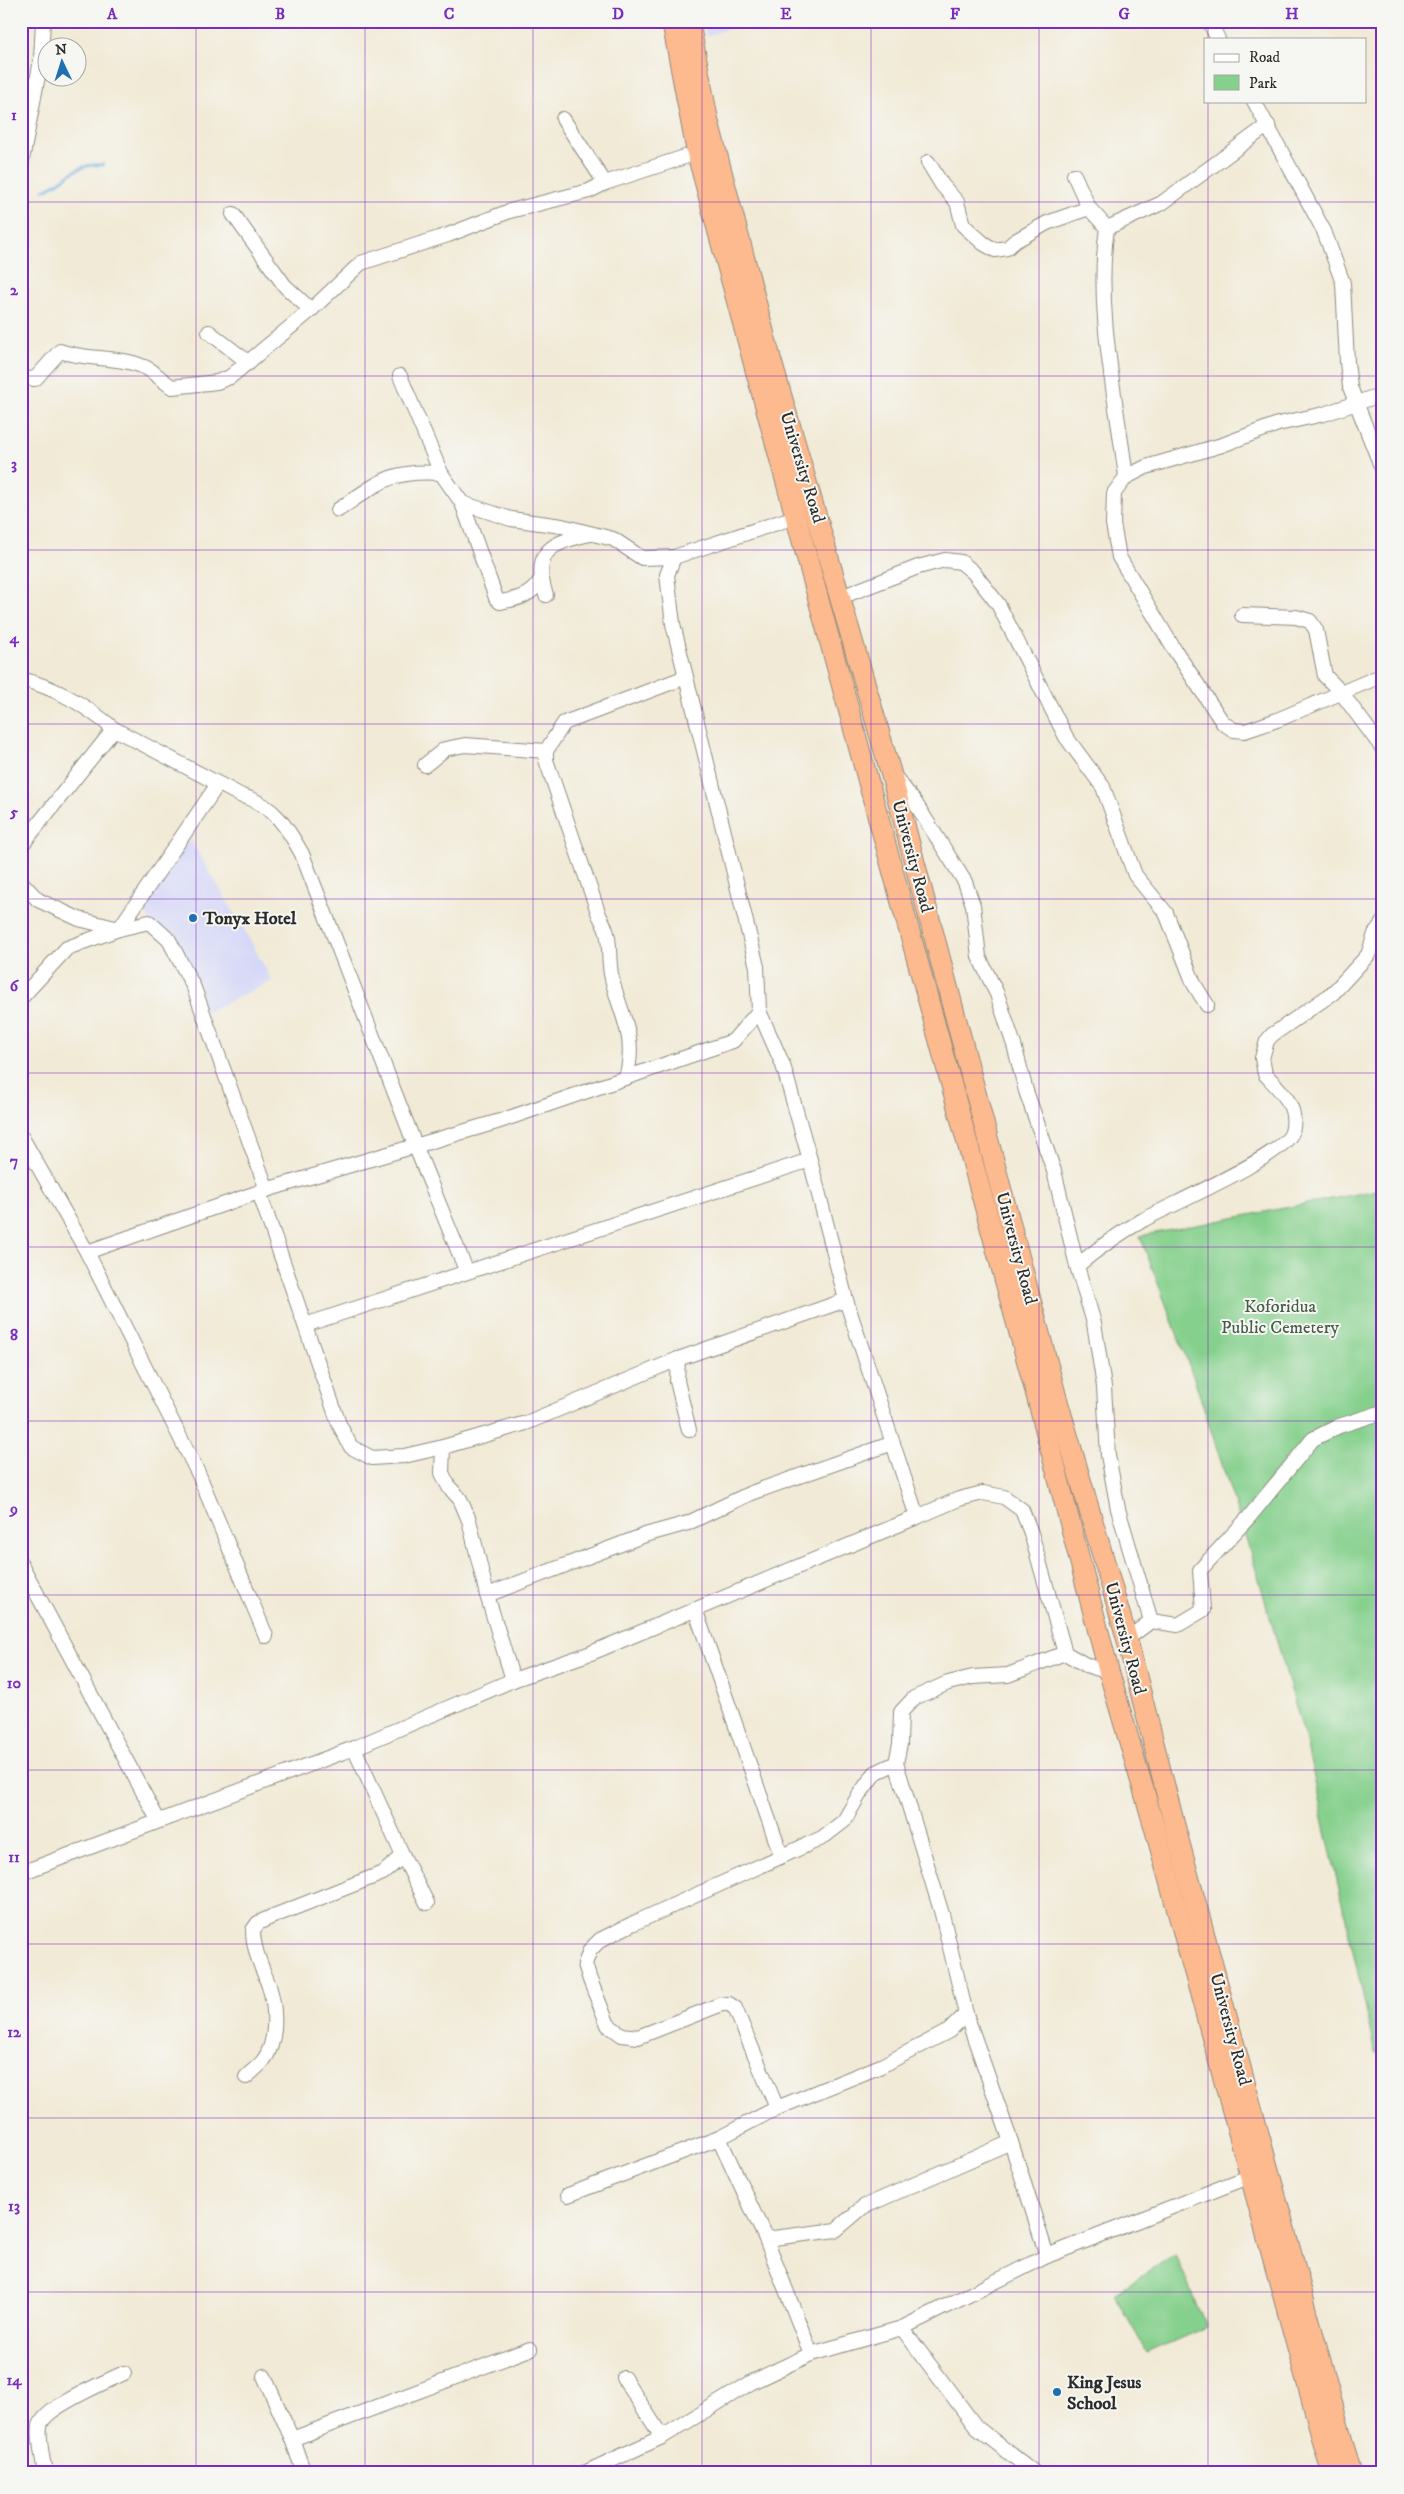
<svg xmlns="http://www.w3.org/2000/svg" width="1404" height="2494" viewBox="0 0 1404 2494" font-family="'IM FELL DW Pica',serif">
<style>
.built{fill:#d6d8f8}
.green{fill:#86d08d;stroke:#587e5c}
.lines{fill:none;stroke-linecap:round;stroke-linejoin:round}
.stream{stroke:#6caade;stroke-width:3}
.minor-casing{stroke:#8e8a80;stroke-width:16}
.highway-casing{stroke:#8e8a80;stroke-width:22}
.minor{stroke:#fff;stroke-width:14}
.highway{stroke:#fcba8e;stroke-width:20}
.grid{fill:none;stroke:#7b2cbf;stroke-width:1;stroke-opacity:0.55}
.poi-dot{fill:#1f6fb2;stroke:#f6f6f2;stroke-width:2}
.labels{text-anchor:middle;stroke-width:4;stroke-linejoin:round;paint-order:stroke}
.street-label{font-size:18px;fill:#2b2b2b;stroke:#f6f6f2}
.poi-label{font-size:18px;font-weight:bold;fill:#2b2b2b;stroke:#f6f6f2;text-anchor:start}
.park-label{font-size:18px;fill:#465d48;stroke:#f6f6f2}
.neatline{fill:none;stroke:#7b2cbf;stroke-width:2}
.grid-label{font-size:16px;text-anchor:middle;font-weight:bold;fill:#7b2cbf}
</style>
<rect width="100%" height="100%" fill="#f6f6f2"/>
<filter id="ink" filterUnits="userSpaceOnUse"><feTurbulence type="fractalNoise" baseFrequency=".02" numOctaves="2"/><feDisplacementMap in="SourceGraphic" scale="10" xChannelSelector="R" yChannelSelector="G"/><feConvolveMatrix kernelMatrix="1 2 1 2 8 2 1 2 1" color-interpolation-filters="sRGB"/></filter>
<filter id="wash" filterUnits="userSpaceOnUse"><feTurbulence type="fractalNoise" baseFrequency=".0096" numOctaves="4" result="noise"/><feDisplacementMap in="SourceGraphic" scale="20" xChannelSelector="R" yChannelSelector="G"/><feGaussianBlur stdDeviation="1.12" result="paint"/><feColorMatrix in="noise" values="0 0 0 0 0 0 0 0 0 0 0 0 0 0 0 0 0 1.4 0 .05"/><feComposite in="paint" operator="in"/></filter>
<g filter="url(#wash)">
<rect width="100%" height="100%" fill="#f1ead6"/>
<g class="built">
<polygon points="704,21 744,21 737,26 706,36"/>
<polygon points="190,839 247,934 272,981 205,1013 183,969 138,902"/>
</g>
<g class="green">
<polygon points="1383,1189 1383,2051 1376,2053 1305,1738 1258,1576 1195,1381 1140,1236"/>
<polygon points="1175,2254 1206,2327 1147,2353 1114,2294"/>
</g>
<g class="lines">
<g class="stream">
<path d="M 44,190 C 67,181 74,163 103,165"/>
<polyline points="21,203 26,197"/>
</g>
</g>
</g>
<g filter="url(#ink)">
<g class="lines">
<g class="minor-casing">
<g id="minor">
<polyline points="125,21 127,21"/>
<polyline points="1209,21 1218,39"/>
<polyline points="1254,101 1324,231 1343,283 1347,362 1350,387 1383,471"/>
<polyline points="563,119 605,183"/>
<path d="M 1268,125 L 1162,203 L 1107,228 C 1095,307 1116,398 1126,477 L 1146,467 L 1222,445 L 1278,424 L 1324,414 L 1383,394"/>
<polyline points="928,162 942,185 957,202 963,225 983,243 995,250 1007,248 1015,241 1047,223 1089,208"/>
<polyline points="21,165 41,60 43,21"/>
<polyline points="1074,175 1089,208 1107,228"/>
<polyline points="233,214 285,286 311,310"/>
<polyline points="209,332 249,363"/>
<polyline points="400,376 441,473"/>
<path d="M 21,378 L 35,379 L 60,351 C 88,361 124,355 150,370 C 157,375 164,382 172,387 L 217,382 L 230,377 L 311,310 L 361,263 L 448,235 L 510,211 L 589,191 L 605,183 L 697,153"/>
<polyline points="1126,477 1114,493 1113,524 1119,557 1174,649 1223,723 1234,730 1245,731 1277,720 1383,675"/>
<path d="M 462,503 L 496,598 L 500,602 C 518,599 532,596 541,579"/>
<path d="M 338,510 C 378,483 391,469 441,473 L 462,503 L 511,519 L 562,526 L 613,539 L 642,558 L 674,557"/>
<path d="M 546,595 C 531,551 552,542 591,534"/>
<polyline points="841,597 918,567 945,560 961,562 973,572 998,604 1066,737 1103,787 1135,875 1166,913 1194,984 1207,1005"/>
<polyline points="1242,615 1296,617 1310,621 1316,630 1325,676 1340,691 1383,749"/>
<path d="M 21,679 C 57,688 85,705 114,729"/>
<polyline points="425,765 445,749 465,745 546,751"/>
<polyline points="895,777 914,801 965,882 973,905 979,957 997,994 1014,1045 1026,1091 1054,1171 1077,1266 1094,1323 1104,1387 1108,1455 1118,1509 1151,1621"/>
<path d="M 21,846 L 114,729 L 242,796 C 273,804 287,827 302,854 L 415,1145 L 466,1270"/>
<polyline points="21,882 38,900 79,919 119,929"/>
<polyline points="119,929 218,784"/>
<polyline points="21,998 67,948 119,929 149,922 169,940 194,988 267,1190"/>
<path d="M 626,1078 C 638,1033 619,1015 611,974 C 607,948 613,939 599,915 L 546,760 L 546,751 L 564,723 L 686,677"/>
<polyline points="21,1136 87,1252 199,1475 266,1636"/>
<polyline points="259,1192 339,1424 351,1447 372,1458 404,1456 443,1447 526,1423 678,1359 846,1300"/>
<polyline points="87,1252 259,1192 500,1121 733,1041 759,1011"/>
<path d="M 1077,1266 C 1097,1249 1120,1233 1143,1220 C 1168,1206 1286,1155 1292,1132 C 1299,1106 1281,1091 1265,1074 L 1262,1058 L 1267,1041 L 1272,1035 L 1333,993 L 1368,955 L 1375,934 L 1383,922"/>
<polyline points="305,1325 810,1160"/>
<polyline points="678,1359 677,1381 689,1430"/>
<polyline points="443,1447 442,1473 449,1487 460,1499 469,1520 487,1595 513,1680"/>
<polyline points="917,1517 959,1499 983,1493 1004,1497 1022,1510 1031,1533 1065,1653 1086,1665 1109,1672"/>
<polyline points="21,1564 158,1820"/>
<polyline points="487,1595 645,1535 688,1523 751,1493 893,1443"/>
<polyline points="695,1609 781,1855"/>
<polyline points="1127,1639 1151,1621 1178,1625 1203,1610 1200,1570 1249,1517 1313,1439 1339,1426 1383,1412"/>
<polyline points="354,1748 403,1856 427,1903"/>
<polyline points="896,1763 942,1914 966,2014 1011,2142 1047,2256"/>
<polyline points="21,1873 354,1748 513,1680 591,1653 917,1517 846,1300 810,1160 783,1065 759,1011 757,967 673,624 667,575 674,557 795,517"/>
<path d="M 246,2077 C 251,2072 258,2067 263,2061 C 278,2042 276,2007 269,1986 C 262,1967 253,1950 253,1930 L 258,1923 L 271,1917 L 383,1873 L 403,1856"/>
<polyline points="777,2108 735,2008 729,2004 722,2004 638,2037 622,2035 608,2025 590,1980 585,1964 590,1950 600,1940 632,1924 822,1838 844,1821 859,1795 875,1773 896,1763 900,1744 901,1712 914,1698 948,1683 973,1677 1008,1675 1065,1653"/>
<polyline points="719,2138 766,2239 811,2354"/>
<polyline points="568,2195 719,2138 777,2108 881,2066 949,2031 966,2014"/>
<polyline points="766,2239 836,2230 863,2207 1011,2142"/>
<polyline points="902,2328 976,2427 1035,2473"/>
<polyline points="264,2376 292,2439 304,2473"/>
<polyline points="624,2378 662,2437"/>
<polyline points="292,2439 530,2349"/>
<path d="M 45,2473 C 43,2459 38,2440 40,2426 C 44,2407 106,2382 124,2373"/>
<polyline points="584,2473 662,2437 752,2382 811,2354 902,2328 1047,2256 1251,2176"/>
</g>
</g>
<g class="highway-casing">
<g id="highway">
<polyline points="672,21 697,153 752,357 1037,1397 1109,1672 1155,1829 1332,2473"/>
<polyline points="689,21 708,120 771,360 890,770 1056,1396 1127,1639 1175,1827 1351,2473"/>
</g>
</g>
<use href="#minor" class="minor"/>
<use href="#highway" class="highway"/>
</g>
</g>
<path class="grid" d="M 196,21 L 196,2473M 365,21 L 365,2473M 533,21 L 533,2473M 702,21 L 702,2473M 871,21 L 871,2473M 1039,21 L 1039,2473M 1208,21 L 1208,39M 1208,101 L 1208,2473M 21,202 L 1383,202M 21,376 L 1383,376M 21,550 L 1383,550M 21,724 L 1383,724M 21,899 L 1383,899M 21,1073 L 1383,1073M 21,1247 L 1383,1247M 21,1421 L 1383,1421M 21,1595 L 1383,1595M 21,1770 L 1383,1770M 21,1944 L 1383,1944M 21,2118 L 1383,2118M 21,2292 L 1383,2292"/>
<g class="poi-dot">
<circle cx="193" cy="918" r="5"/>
<circle cx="1057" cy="2392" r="5"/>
</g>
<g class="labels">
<g class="street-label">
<text transform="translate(803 467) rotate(73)" y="6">University Road</text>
<text transform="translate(913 856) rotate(75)" y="6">University Road</text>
<text transform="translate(1017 1248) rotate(75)" y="6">University Road</text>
<text transform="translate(1126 1638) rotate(75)" y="6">University Road</text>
<text transform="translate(1231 2029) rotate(75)" y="6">University Road</text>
</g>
<g class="poi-label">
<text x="203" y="924">Tonyx Hotel</text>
<text x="1067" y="2388">King Jesus<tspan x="1067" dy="21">School</tspan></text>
</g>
<g class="park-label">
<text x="1280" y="1312">Koforidua<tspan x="1280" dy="21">Public Cemetery</tspan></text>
</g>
</g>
<rect width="1404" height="2494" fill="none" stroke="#f6f6f2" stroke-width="55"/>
<rect x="1204" y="38" width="162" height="65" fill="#f6f6f2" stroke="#a5a5a2"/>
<rect x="1214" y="54" width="25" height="8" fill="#ffffff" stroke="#a5a5a2"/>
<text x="1249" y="62" font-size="15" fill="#2b2b2b">Road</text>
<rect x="1214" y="75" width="25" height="15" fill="#86d08d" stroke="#a5a5a2"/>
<text x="1249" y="88" font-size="15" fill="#2b2b2b">Park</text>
<g transform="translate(62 62) rotate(356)"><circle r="24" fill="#f6f6f2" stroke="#a5a5a2"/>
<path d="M0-4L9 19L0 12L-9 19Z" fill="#1f6fb2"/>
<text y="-8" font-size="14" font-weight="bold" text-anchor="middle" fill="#2b2b2b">N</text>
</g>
<rect x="28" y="28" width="1348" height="2438" class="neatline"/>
<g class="grid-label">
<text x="112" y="19">A</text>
<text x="280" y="19">B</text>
<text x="449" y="19">C</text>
<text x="618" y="19">D</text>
<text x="786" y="19">E</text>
<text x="955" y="19">F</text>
<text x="1124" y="19">G</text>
<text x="1292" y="19">H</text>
<text x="14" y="120">1</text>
<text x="14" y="295">2</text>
<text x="14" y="469">3</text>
<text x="14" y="643">4</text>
<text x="14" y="817">5</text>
<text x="14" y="991">6</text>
<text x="14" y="1166">7</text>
<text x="14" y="1340">8</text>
<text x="14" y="1514">9</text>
<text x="14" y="1688">10</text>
<text x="14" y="1862">11</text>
<text x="14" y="2037">12</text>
<text x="14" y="2211">13</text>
<text x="14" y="2385">14</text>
</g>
</svg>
